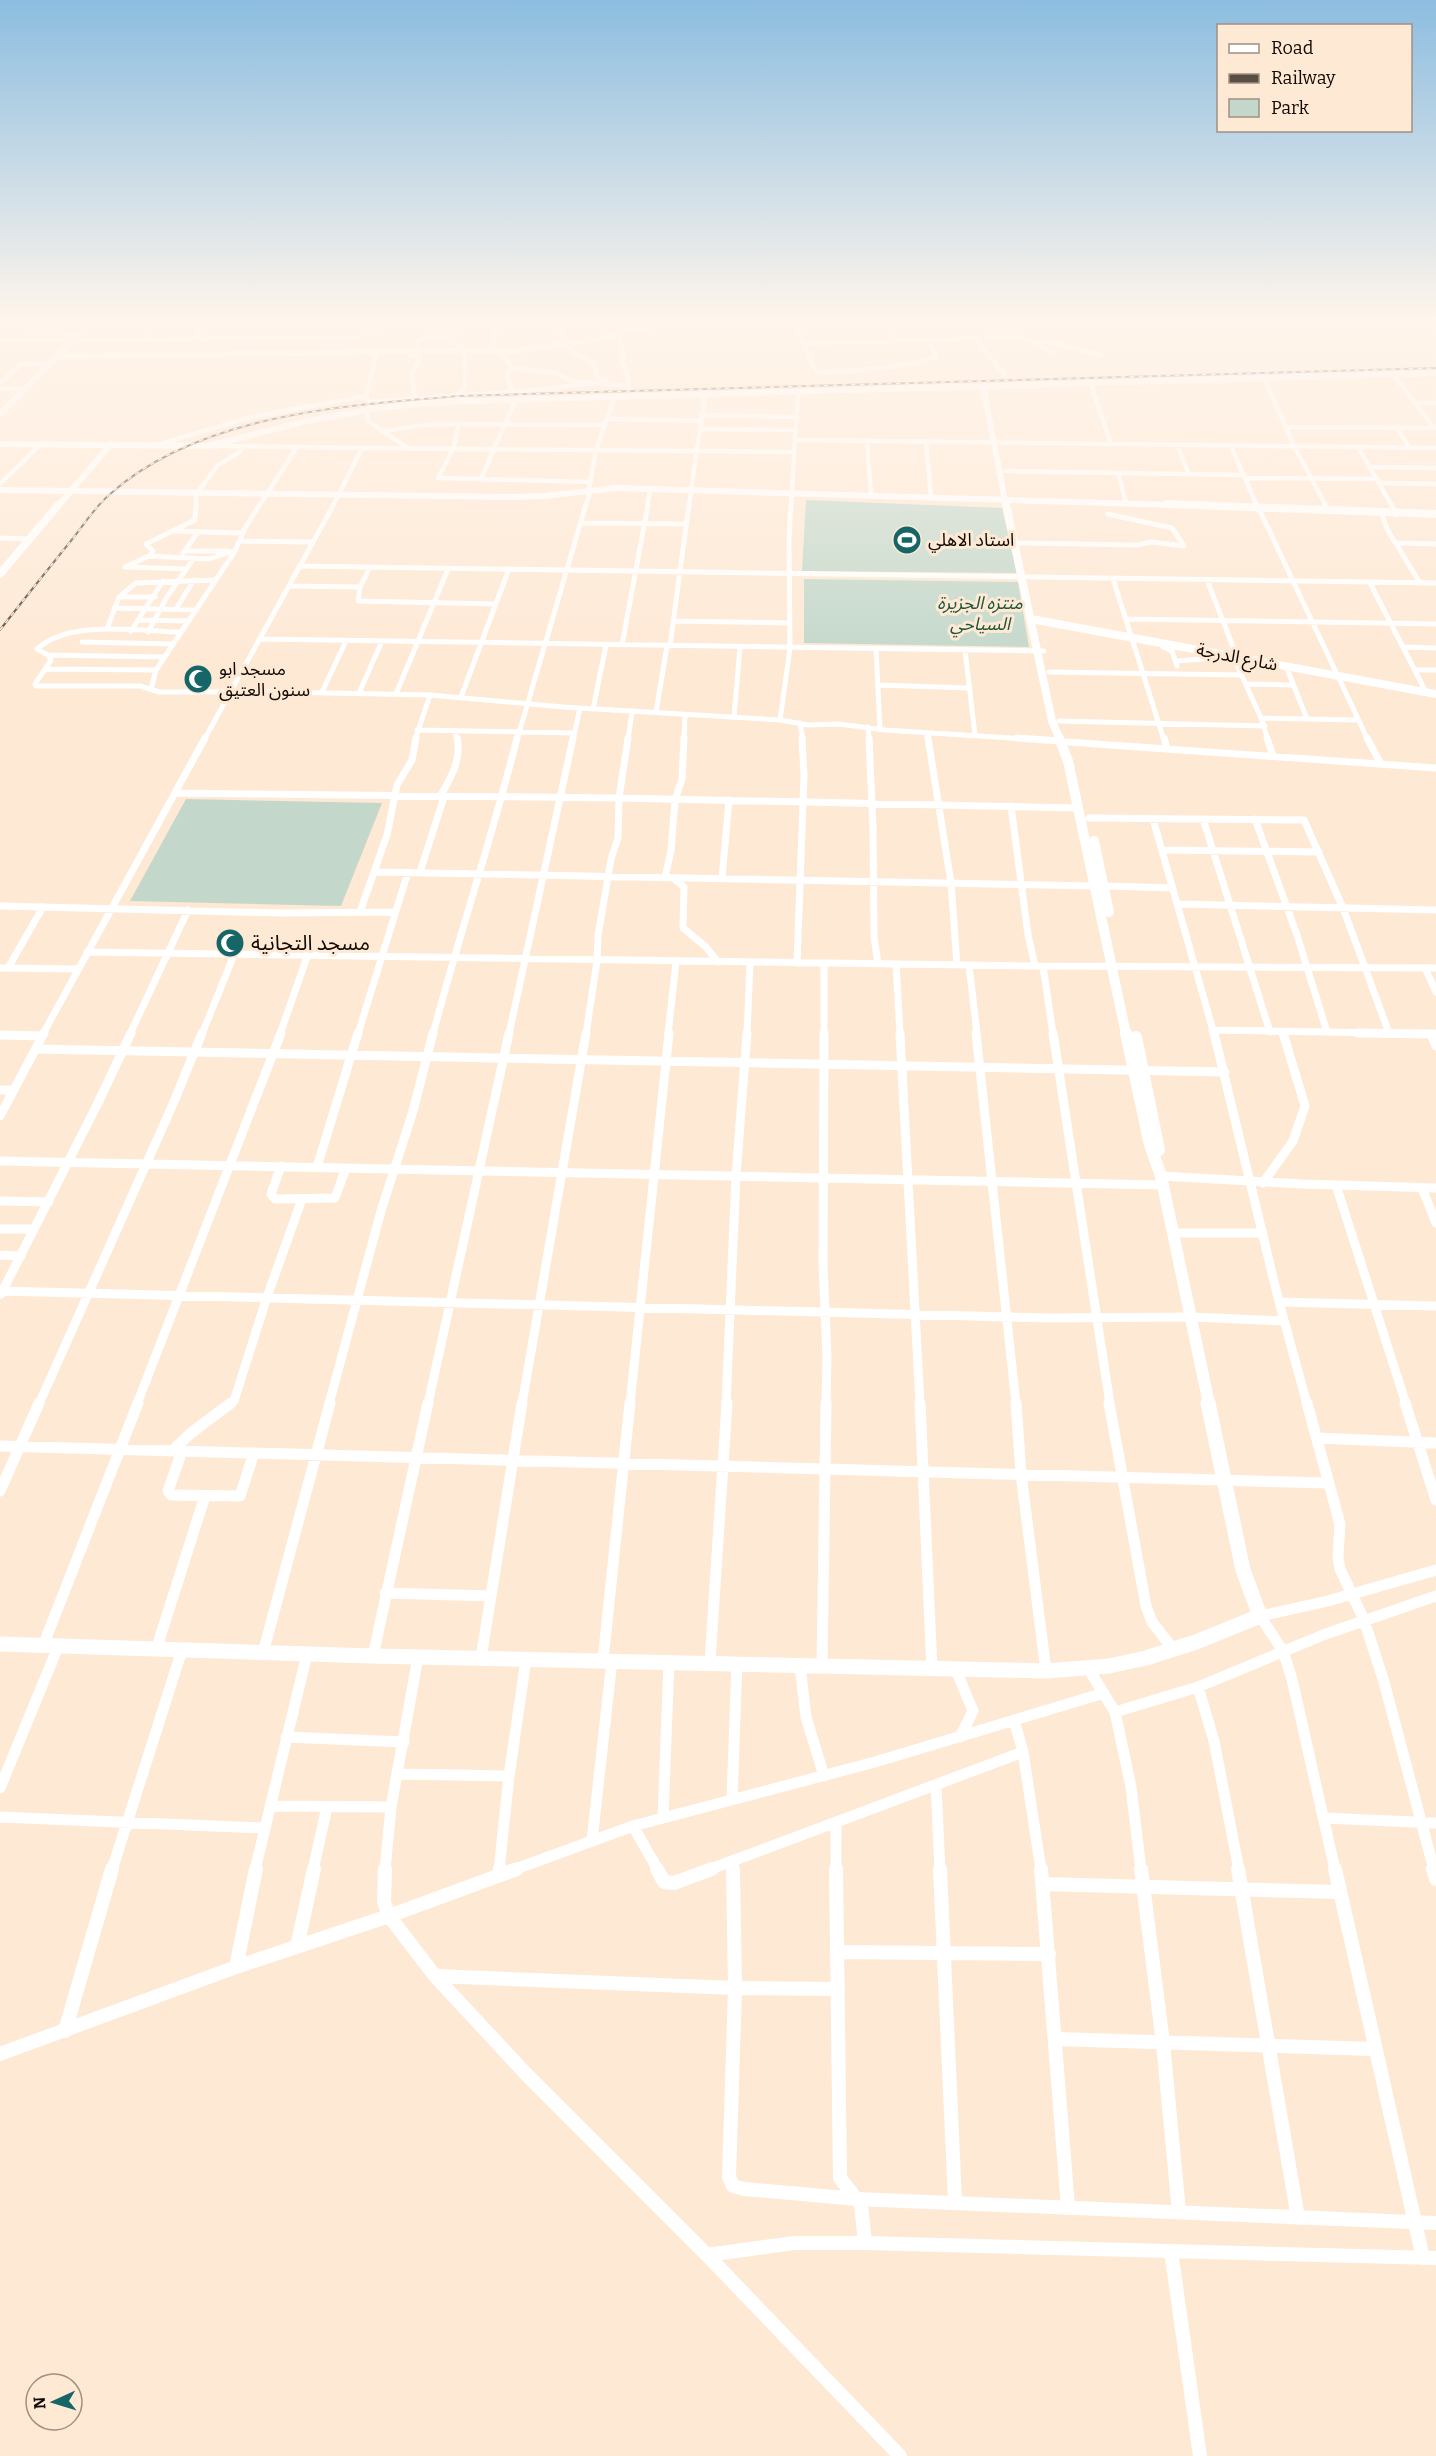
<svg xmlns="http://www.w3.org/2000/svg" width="1436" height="2456" viewBox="0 0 1436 2456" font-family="Bitter,'Noto Sans Arabic',serif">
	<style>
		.green { fill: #c3d8cb }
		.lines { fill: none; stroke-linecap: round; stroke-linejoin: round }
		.street-far5 { stroke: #fff; stroke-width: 4.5 }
		.street-far4 { stroke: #fff; stroke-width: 5 }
		.street-far3 { stroke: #fff; stroke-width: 7 }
		.street-far2 { stroke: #fff; stroke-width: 9 }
		.street-far1 { stroke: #fff; stroke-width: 11 }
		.street { stroke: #fff; stroke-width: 14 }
		.secondary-far4 { stroke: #fff; stroke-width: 6 }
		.secondary-far3 { stroke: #fff; stroke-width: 8 }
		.secondary-far2 { stroke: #fff; stroke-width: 10 }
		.secondary-far1 { stroke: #fff; stroke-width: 12 }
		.secondary { stroke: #fff; stroke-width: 15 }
		.rail-casing { stroke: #594e44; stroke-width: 2 }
		.rail { stroke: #fee9d5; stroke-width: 1.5; stroke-dasharray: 4.5; stroke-linecap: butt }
		.labels { text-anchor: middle; stroke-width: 6; stroke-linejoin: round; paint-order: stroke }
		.far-poi-label { font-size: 18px; fill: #120b05; stroke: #fee9d5; text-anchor: start }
		.far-park-label { font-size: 18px; font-style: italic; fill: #20573b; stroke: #fee9d5 }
		.far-street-label { font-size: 18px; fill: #120b05; stroke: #fee9d5 }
		.poi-label { font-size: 21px; fill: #120b05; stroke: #fee9d5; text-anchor: start }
	</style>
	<rect width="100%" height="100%" fill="#fee9d5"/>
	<path class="green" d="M 806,500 L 1002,508 L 1017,573 L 802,571 Z
		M 804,579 L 1018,582 L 1029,647 L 804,643 Z
		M 186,799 L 382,803 L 341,906 L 130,901 Z"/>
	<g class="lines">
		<path class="street-far5" d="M 6,319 L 43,321
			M 44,319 L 32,333 L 81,334
			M 558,319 L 564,342 L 569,345
			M 792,319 L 816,372 C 836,372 926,367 936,355 L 926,340
			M 883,319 L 890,329 L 893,341
			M 425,322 L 427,332 C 469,348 465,342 465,387 L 458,394
			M 361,327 L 559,322
			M 631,330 L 670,325 L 837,319
			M 617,334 L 624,352 L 621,361 L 628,376 L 629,390
			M 440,338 L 462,334 L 462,319
			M 974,338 L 1005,375
			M 0,340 L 360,338
			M 142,340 L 159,319
			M 194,340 L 208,319
			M 1035,342 L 1052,352
			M 802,344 L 1014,337 L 1058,344 L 1100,355
			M 564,345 L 594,364 L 597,378 L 607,381
			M 491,351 L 499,319
			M 499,351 L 513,368
			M 408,352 L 409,355 L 417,356 L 419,361 L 412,374 L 415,397
			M 421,352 L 416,341 L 433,336
			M 377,353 L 366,396 L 370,404 L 367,410 L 368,421 L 408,448
			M 513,368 L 556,373 L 571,381 L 628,386
			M 1395,377 L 1434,428
			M 1265,380 L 1294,446 L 1326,506
			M 0,383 L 21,364 L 52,364
			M 1091,385 L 1111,444
			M 0,389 L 24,389
			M 512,391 L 507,375 L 513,368
			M 369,402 L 538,390 L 594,383
			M 1416,403 L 1436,403
			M 701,415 L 795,417
			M 607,419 L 701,421
			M 459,424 L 453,449 L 438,478 L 591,482
			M 1286,427 L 1436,428
			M 1397,428 L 1410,448
			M 700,429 L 795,430
			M 382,431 L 434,424 L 605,425
			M 796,440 L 1436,448
			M 867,441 L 871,494
			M 926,442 L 931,496
			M 1177,445 L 1189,474
			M 153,446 L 251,417 L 366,396
			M 210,446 L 362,448 L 333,506
			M 1231,446 L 1257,506
			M 1358,447 L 1392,506
			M 362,448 L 795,452
			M 1371,467 L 1436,468
			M 1005,471 L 1244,475
			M 1118,473 L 1126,503
			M 1245,478 L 1378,479
			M 481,479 L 515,401
			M 1381,483 L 1436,484
			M 0,484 L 40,445
			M 589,488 L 596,450 L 614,398
			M 691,490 L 705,396
			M 197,493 L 218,465 L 237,454 L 244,446
			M 267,494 L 297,447
			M 196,506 L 196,495
			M 259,506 L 266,495
			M 586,506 L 590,492
			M 647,506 L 650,491
			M 689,506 L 691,492
			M 791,506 L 798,393"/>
		<path class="street-far4" d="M 1256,504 L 1258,508
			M 1325,504 L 1328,510
			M 1391,504 L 1396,515
			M 1260,511 L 1368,740
			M 1382,515 L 1387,529 L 1420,583
			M 581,523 L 687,524
			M 173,531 L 243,533
			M 0,538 L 30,539
			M 241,541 L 312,542
			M 1020,543 L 1137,545 L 1151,542 L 1184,546 L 1172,528 L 1108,514
			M 1397,543 L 1436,544
			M 185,551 L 228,551
			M 183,553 L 198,532
			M 149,556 L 153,551 L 146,544 L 195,520 L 196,504
			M 299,566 L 1436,583
			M 125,567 L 149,556 L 209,559 L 233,551
			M 127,567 L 187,569
			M 370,567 L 360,587 L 358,601 L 496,604
			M 1113,579 L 1164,740
			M 1207,580 L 1237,657 L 1237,665 L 1261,718 L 1268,740
			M 1370,583 L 1426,692
			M 289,586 L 360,587
			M 119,597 L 155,597
			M 114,608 L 197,610
			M 176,609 L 194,580
			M 1127,619 L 1436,624
			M 138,620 L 188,621
			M 674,621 L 790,623
			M 107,629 L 119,597 L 136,583 L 216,580
			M 131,631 L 163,581
			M 148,632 L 167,597 L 194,558
			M 260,639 L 1044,651
			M 82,642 L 173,644
			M 1163,643 L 1163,647 L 1172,651 L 1177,666
			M 622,645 L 648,504
			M 670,646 L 689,504
			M 1404,647 L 1436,648
			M 876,649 L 880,729
			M 965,650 L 975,735
			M 48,655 L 51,660 L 35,684 L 36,686 L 140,686 L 159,692 L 231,692
			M 164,657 L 48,655 L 37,649 C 69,619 140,631 181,632
			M 1176,661 L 1215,658 L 1236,661
			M 1286,666 L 1307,719
			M 45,669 L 156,670
			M 1416,670 L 1436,670
			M 1049,672 L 1242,675
			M 1247,684 L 1292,685
			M 878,685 L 970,688
			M 151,689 L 156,670 L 235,551 L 245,528 L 260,504
			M 231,691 L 430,695 L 563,707 L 780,720 L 808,725 L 838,724 L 885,730 L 1041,740
			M 322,692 L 346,641
			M 359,693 L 382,641
			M 396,694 L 448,569
			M 461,697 L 509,569
			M 593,709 L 606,645
			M 656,712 L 667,646
			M 734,717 L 740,647
			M 1261,718 L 1358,720
			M 780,720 L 790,648 L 789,539 L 791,504
			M 1059,721 L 1265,726
			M 800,723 L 803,740
			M 868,727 L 869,740
			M 417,730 L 574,733
			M 454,730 L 458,740
			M 927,733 L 928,740
			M 204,740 L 334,504
			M 415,740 L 430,695
			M 517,740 L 586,504
			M 573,740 L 580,708
			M 628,740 L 632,711
			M 684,740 L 685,714"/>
		<path class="street-far3" d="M 869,738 L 873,828 L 874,937 L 878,964
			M 928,738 L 951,883 L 957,965
			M 1017,738 L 1060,741
			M 1164,738 L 1167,748
			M 1267,738 L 1273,756
			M 1367,738 L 1381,764
			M 1068,742 L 1436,768
			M 176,793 L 619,798 L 1079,808
			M 440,797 C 450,778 462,761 457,738
			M 1011,806 L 1028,935 L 1035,966
			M 1089,818 L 1304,820 L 1343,908 L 1389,1033
			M 1153,819 L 1214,1034
			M 1203,819 L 1270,1032
			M 1255,819 L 1297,935 L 1327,1032
			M 1163,850 L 1319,852
			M 375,872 L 1096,886
			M 420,872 L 444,797
			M 665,877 L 671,851 L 675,800 L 682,779 L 684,738
			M 673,878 L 684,887 L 683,928 L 705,946 L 718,962
			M 722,878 L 729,800
			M 1105,886 L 1173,888
			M 1178,904 L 1436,910
			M 0,906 L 281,913 L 395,912
			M 360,912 L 387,835 L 397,785 L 412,760 L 416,738
			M 87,952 L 1035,966 L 1436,968
			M 797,963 L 804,776 L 802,738
			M 896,964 L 900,1034
			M 969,965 L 977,1034
			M 1043,966 L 1053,1034
			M 0,968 L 77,969
			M 8,968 L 43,907
			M 1425,968 L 1436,992
			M 1212,1030 L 1436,1034
			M 43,1034 L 205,738
			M 130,1034 L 188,910
			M 202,1034 L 234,955
			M 280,1034 L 307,957
			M 358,1034 L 408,872
			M 433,1034 C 459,935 492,838 517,738
			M 509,1034 L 573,738
			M 586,1034 L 597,961 L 598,936 L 611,859 L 618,838 L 619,798 L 628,738
			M 668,1034 L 676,962
			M 747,1034 L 750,963
			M 824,1034 L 824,963"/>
		<path class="street-far2" d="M 824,1033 L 823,1264 L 827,1357 L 826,1404
			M 900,1033 L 920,1404
			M 976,1033 L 1016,1404
			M 1053,1033 L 1110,1404
			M 1214,1033 L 1279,1302 L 1307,1404
			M 1358,1033 L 1436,1034
			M 1431,1034 L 1436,1046
			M 0,1035 L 42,1036
			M 36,1049 L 1225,1072
			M 0,1090 L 14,1090
			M 0,1116 L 44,1033
			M 0,1161 L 1163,1185
			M 281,1166 L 271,1194 L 275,1199 L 335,1198 L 346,1168
			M 317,1167 L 358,1033
			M 1161,1176 L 1302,1184 L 1436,1188
			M 1263,1183 L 1293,1141 L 1305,1106 L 1283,1033
			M 1336,1185 L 1406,1404
			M 1422,1188 L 1436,1223
			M 0,1201 L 49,1202
			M 0,1229 L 34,1229
			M 1173,1233 L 1263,1233
			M 0,1255 L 21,1256
			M 0,1291 L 1049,1318 L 1191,1317 L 1284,1321
			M 1,1294 L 98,1103 L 131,1033
			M 1279,1302 L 1436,1306
			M 39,1404 L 173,1104 L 202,1033
			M 137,1404 L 281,1033
			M 229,1404 L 234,1401 L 267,1297 L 302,1199
			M 329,1404 L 381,1211 L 413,1111 L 433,1033
			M 428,1404 L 509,1033
			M 522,1404 L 586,1033
			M 630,1404 L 669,1033
			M 726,1404 L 736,1176 L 747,1033"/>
		<path class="street-far1" d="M 920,1403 L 932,1670
			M 1016,1403 L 1021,1474 L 1046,1671
			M 1109,1403 L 1146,1606 L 1152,1622 L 1174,1650
			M 1307,1403 L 1340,1524 L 1338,1557 L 1340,1569 L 1364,1620 L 1384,1682 L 1434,1870
			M 1405,1403 L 1436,1500
			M 1317,1438 L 1436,1443
			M 0,1446 L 1327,1483
			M 172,1451 L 191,1433 L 231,1403
			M 182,1451 L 168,1491 L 171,1495 L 240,1496 L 254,1453
			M 0,1491 L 39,1403
			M 385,1593 L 491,1596
			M 43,1646 L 138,1403
			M 156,1650 L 205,1496
			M 263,1653 L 330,1403
			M 373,1656 L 428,1403
			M 481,1658 L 522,1403
			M 603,1660 L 630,1403
			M 710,1662 L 727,1403
			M 800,1666 L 806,1717 L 824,1776
			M 822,1666 L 826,1403
			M 1088,1668 L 1115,1712 L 1131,1787 L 1141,1870
			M 956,1670 L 973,1711 L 960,1737
			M 1198,1687 L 1214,1741 L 1239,1870
			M 1115,1712 L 1198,1687 L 1323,1635 L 1436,1596
			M 1014,1720 L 1023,1752 L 1041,1870
			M 286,1737 L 404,1742
			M 398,1774 L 509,1776
			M 936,1786 L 940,1870
			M 0,1788 L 58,1647
			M 732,1798 L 737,1663
			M 270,1806 L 391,1807
			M 0,1817 L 264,1828
			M 663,1817 L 669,1661
			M 1324,1818 L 1436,1823
			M 836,1823 L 836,1870
			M 633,1826 L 658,1870
			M 592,1841 L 612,1660
			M 733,1860 L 733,1870
			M 112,1870 L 182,1650
			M 255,1870 L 307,1654
			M 313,1870 L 327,1807
			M 385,1870 L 391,1807 L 418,1657
			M 499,1870 L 509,1776 L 526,1660
			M 513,1870 L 633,1826 L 875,1762 L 1104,1693
			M 708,1870 L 1023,1752
			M 1335,1870 L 1292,1679 L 1283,1651 L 1260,1616 L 1328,1601 L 1436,1570"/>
		<path class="street" d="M 385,1869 L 384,1902 L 389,1916 L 435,1976 L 526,2074 L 707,2255 L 900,2456
			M 657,1869 L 664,1882 L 674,1883 L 712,1869
			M 733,1869 L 735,1988 L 729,2177 L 733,2186 L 744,2189 L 857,2199 L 1436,2223
			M 836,1869 L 840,2178 L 861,2205 L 865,2243
			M 940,1869 L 955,2201
			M 1041,1869 L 1068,2207
			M 1141,1869 L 1163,2043 L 1179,2212
			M 1238,1869 L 1298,2218
			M 1335,1869 L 1423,2258
			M 1433,1869 L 1436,1879
			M 499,1875 L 500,1869
			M 1043,1884 L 1339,1892
			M 297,1947 L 314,1869
			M 838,1952 L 1049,1954
			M 236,1967 L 256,1869
			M 435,1976 L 735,1988 L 838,1989
			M 65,2031 L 112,1869
			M 1056,2039 L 1375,2049
			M 0,2054 L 236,1967 L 389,1916 L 517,1869
			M 1171,2251 L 1200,2456
			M 707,2255 L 794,2243 L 865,2243 L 1436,2258"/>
		<path class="secondary-far4" d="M 59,356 L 519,350 L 603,339 L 634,327 L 646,319
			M 983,386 L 1006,506
			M 0,414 L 95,319
			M 0,444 L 208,446 L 303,422 L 379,408 L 438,402 L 1436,373
			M 0,490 L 512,497 L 545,496 L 616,488 L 1209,506
			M 58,506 L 111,444"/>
		<path class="secondary-far3" d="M 1006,504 L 1052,721 L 1060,740
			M 1167,504 L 1436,514
			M 0,574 L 59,504
			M 1031,619 L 1436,694"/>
		<path class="secondary-far2" d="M 1059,738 L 1068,761 L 1126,1034
			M 1094,841 L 1109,912"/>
		<path class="secondary-far1" d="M 1126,1033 L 1150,1145 L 1161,1176 L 1209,1404
			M 1136,1037 L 1159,1150"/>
		<path class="secondary" d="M 0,1644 L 373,1656 L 1046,1671 L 1109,1666 L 1146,1658 L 1196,1642 L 1260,1616 L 1243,1570 L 1208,1403"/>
		<g class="rail-casing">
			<path id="rail" d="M 0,630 C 24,599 49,568 74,537 C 85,523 95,507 109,495 C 197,415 345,405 458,396 L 1436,368"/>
		</g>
		<use href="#rail" class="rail"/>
	</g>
	<linearGradient id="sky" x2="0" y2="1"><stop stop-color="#8cbde0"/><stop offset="0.48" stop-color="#fff5ec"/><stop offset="1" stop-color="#fff5ec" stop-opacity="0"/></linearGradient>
	<rect width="1436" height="663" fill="url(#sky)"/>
	<defs>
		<g id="stadium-disc" transform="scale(1.5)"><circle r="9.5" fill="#166567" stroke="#fee9d5"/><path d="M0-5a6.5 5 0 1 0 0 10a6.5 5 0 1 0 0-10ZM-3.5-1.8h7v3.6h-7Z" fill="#fff"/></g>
		<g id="mosque-disc" transform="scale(1.5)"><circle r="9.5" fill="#166567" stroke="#fee9d5"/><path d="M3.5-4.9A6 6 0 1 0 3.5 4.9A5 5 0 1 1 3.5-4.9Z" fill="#fff"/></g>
	</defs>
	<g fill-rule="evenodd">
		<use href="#stadium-disc" x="907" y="540"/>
		<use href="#mosque-disc" x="198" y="679"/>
		<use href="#mosque-disc" x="230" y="943"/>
	</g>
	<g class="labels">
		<g class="far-poi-label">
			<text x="928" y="546">استاد الاهلي</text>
			<text x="219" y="675">مسجد ابو<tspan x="219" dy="21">سنون العتيق</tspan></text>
		</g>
		<g class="far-park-label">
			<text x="980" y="609">منتزه الجزيرة<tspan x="980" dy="21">السياحي</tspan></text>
		</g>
		<g class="far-street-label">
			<text transform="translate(1237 657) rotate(11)" y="6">شارع الدرجة</text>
		</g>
		<g class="poi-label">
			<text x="251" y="950">مسجد التجانية</text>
		</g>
	</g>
	<rect x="1217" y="24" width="195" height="108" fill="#fee9d5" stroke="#a09082" stroke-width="1.5"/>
	<rect x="1229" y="44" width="30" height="9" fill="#ffffff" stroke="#a09082" stroke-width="1.5"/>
	<text x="1271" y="54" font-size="18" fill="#120b05">Road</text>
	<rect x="1229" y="74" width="30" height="9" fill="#594e44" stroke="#a09082" stroke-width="1.5"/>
	<text x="1271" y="84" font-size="18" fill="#120b05">Railway</text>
	<rect x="1229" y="99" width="30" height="18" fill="#c3d8cb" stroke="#a09082" stroke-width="1.5"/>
	<text x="1271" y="114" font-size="18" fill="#120b05">Park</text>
	<g transform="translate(54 2402) rotate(266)"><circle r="28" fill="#fee9d5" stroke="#a09082" stroke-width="1.5"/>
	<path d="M0-4.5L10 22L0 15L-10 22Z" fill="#166567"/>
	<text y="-9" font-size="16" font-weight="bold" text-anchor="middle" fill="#120b05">N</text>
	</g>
</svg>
